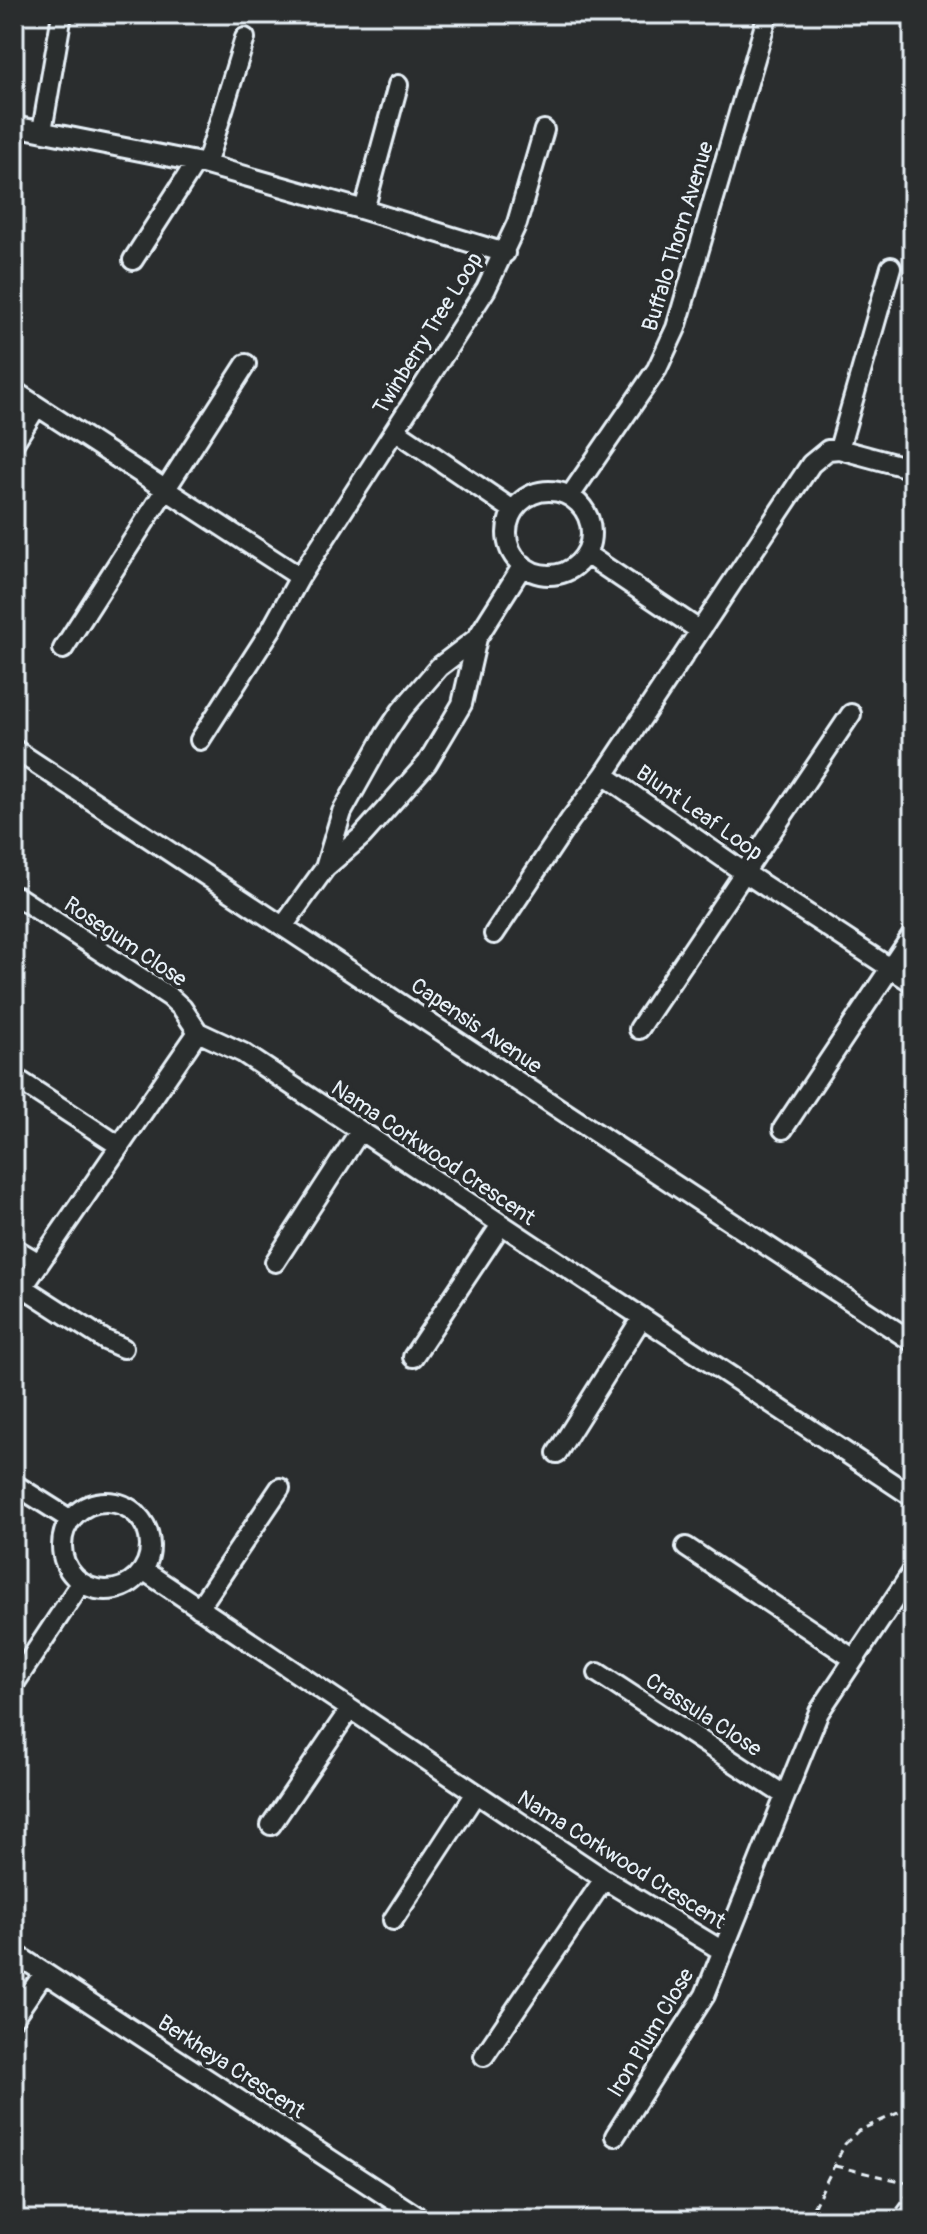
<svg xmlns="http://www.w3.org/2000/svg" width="927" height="2234" viewBox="0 0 927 2234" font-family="Pangolin,sans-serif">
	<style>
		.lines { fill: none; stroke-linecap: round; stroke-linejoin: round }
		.minor-casing { stroke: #e8f1f8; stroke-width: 24 }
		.path { stroke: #e8f1f8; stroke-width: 3; stroke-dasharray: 8 6; stroke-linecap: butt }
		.minor { stroke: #2a2d2e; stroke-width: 18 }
		.labels { text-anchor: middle; stroke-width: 8; stroke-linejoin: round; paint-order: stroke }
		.street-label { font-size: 22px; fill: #e8f1f8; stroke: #2a2d2e }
	</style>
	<rect width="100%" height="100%" fill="#2a2d2e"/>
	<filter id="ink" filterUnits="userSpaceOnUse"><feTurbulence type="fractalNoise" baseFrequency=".0125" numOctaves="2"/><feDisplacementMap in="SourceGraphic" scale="16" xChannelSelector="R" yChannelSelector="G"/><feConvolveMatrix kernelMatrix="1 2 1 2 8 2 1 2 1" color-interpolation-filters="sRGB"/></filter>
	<g filter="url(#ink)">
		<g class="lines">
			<g class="minor-casing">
				<path id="minor" d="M 14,126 L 196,162 L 364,210 L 505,253
					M 42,131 L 62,14
					M 206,165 L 245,38
					M 364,210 L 398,85
					M 133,260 L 196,162
					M 14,391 L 300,577
					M 395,430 L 513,510
					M 14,443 L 37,406
					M 839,449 L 891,267
					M507 533a42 42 0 1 1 84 0a42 42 0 1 1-84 0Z
					M 570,496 L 657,369 L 676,328 L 768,14
					M 586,554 L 699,630
					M 63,649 L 246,364
					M 200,740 L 272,628 L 300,577 L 486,289 L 517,223 L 544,130
					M 14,749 L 913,1342
					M 604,775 L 745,873 L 913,983
					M 325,868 L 342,812 L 385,735 L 401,711 L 439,667 L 477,638 L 523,565
					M 18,897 L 170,997 L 182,1008 L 198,1032
					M 284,925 L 325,868 L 362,836 L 427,763 L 462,704 L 477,638
					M 494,934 L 570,820 L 604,775 L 811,464 L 828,450 L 839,449 L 913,469
					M 639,1029 L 851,714
					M 198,1032 L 243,1053 L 913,1497
					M 14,1077 L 118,1145
					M 783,1129 L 913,934
					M 14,1248 L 39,1263
					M 275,1262 L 360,1131
					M 23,1287 L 105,1340 L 123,1348
					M 14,1300 L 198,1032
					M 413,1357 L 501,1225
					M 557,1453 L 641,1319
					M 14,1484 L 71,1520
					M62 1546a44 44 0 1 1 88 0a44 44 0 1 1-88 0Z
					M 686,1547 L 854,1659
					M 143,1570 L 604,1879 L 721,1950
					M 199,1608 L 280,1488
					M 598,1673 L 784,1795
					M 14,1684 L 81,1583
					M 271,1825 L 350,1709
					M 393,1920 L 476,1793
					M 14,1953 L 423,2220
					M 14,2017 L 44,1973
					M 484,2056 L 604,1879
					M 615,2136 L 705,1995 L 819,1712 L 913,1571"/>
			</g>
			<path class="path" d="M 835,2166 L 913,2184
				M 807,2220 L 845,2144 L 858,2131 L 913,2106
				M 889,2220 L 913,2188"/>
			<use href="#minor" class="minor"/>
		</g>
	</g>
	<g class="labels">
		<g class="street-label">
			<text transform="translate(677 236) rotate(-73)" y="8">Buffalo Thorn Avenue</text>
			<text transform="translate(427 333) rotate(-58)" y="8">Twinberry Tree Loop</text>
			<text transform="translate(700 812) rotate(35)" y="8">Blunt Leaf Loop</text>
			<text transform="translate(126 941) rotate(34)" y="8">Rosegum Close</text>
			<text transform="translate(477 1025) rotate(34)" y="8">Capensis Avenue</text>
			<text transform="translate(434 1152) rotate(34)" y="8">Nama Corkwood Crescent</text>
			<text transform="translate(704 1714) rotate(33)" y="8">Crassula Close</text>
			<text transform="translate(622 1859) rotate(32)" y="8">Nama Corkwood Crescent</text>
			<text transform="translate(650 2032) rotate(-59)" y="8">Iron Plum Close</text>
			<text transform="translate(232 2066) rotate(33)" y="8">Berkheya Crescent</text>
		</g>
	</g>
	<rect width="927" height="2234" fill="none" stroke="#2a2d2e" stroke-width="48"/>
	<rect x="24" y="24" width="879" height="2186" fill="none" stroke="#e8f1f8" stroke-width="3" filter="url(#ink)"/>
</svg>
